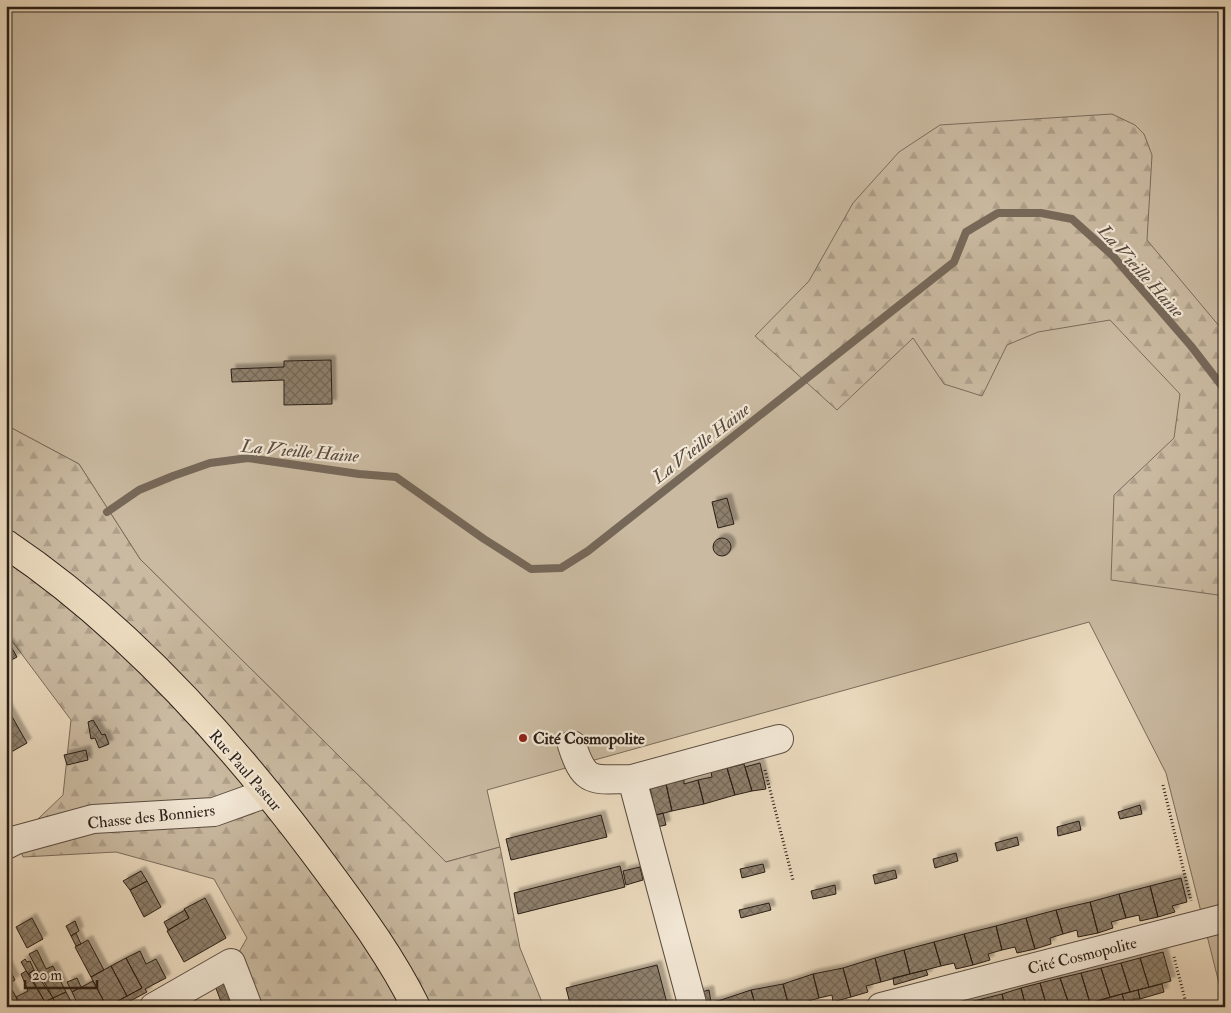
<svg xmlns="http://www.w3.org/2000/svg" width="1231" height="1013" viewBox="0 0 1231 1013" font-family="'IM FELL Double Pica',serif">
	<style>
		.green { fill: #cabaa1; stroke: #7a6c5c }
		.forest { fill: url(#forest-firs); stroke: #7a6c5c }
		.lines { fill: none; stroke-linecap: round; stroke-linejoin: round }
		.stream { stroke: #766859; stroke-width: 8 }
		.building { fill: url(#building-cross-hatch); stroke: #291e16; filter: url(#shadow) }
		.minor-casing { stroke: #5a4d40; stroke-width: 30 }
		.major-casing { stroke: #291e16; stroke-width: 30 }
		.path { stroke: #291e16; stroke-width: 3; stroke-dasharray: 1 2.5; stroke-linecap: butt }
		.minor { stroke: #f2e7d5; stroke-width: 28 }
		.major { stroke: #ebdabe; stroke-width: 28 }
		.poi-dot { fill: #8f2418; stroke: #f2e7d5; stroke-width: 2 }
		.labels { text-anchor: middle; stroke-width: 4.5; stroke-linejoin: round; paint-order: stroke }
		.poi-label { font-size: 16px; font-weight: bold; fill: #291e16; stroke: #f2e7d5; text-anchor: start }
		.street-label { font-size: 16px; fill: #291e16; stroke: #f2e7d5 }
		.water-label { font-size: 18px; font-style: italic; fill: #56493d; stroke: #f2e7d5 }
	</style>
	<defs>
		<pattern id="forest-firs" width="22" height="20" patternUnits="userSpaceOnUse" patternTransform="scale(1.25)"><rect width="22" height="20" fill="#cabaa1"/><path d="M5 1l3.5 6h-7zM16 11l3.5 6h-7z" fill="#ae9f8a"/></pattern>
		<pattern id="building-cross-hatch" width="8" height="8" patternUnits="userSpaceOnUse" patternTransform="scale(1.25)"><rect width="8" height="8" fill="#8e806d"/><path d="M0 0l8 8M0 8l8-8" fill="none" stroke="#746859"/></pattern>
		<filter id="shadow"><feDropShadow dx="4.5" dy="-4.5" stdDeviation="1" flood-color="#0004"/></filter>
	</defs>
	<rect width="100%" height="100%" fill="#ebdabe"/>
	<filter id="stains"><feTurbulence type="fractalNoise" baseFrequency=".004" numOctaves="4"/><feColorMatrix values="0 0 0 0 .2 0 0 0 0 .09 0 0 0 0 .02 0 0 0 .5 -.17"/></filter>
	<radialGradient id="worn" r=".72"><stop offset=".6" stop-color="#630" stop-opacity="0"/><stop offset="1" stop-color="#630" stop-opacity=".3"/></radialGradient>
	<path class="green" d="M 270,6 L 1225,6 L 1225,1007 L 1166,773 L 1089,622 L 487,790 L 500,847 L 446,862 L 140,559 L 79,464 L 6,425 L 6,9 Z"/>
	<path class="forest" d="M 1112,114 L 1135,125 L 1144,134 L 1152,155 L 1147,240 L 1225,333 L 1225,596 L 1111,580 L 1114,495 L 1174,438 L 1180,394 L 1110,320 L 1038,332 L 1007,345 L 982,396 L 944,384 L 913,338 L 837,410 L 755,336 L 809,281 L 853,203 L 899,152 L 940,125 Z
		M 6,425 L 79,464 L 140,559 L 446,862 L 500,847 L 520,948 L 544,1007 L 257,1007 L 235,959 L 247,938 L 214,879 L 116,852 L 23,857 L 16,840 L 63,795 L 71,720 L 6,633 Z"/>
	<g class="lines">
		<path class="stream" d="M 107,512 L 139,490 L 173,476 L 210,463 L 248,458 L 359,474 L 396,477 L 484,539 L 531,569 L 561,568 L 588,551 L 954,262 L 966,232 L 998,213 L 1041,213 L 1072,219 L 1112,255 L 1191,346 L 1225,390"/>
	</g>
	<path class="building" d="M 331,360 L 332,404 L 284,405 L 284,380 L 232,382 L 231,369 L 284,367 L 284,361 Z
		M 727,498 L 734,524 L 718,528 L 712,502 Z
		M713 547a9 9 0 1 1 18 0a9 9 0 1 1-18 0Z
		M 9,643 L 17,657 L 6,663 L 6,645 Z
		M 6,706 L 27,743 L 6,755 Z
		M 93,720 L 102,735 L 105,734 L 109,744 L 99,748 L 95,738 L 91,739 L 88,722 Z
		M 86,750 L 88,760 L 67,765 L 64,755 Z
		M 760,763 L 766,789 L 752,791 L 745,767 Z
		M 744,764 L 752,791 L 735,795 L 727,768 Z
		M 727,768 L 735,795 L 704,804 L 698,780 L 712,777 L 711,772 Z
		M 684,780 L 684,784 L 698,780 L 704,804 L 672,811 L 666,784 Z
		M 666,784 L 672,811 L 656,815 L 650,788 Z
		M 652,798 L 656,815 L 663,813 L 666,825 L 652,828 L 645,799 Z
		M 1140,805 L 1142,814 L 1120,819 L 1118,812 Z
		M 601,815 L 607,837 L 511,860 L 506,839 Z
		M 1079,821 L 1081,830 L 1058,836 L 1057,827 Z
		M 1017,837 L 1019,845 L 997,851 L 995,843 Z
		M 956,853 L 958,861 L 935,868 L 933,859 Z
		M 763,864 L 765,872 L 742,878 L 740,869 Z
		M 620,866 L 625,887 L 518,914 L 514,893 Z
		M 640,867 L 643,880 L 626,885 L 623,871 Z
		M 895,870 L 897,878 L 875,884 L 873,875 Z
		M 141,871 L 147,881 L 130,890 L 123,881 Z
		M 1181,878 L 1187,902 L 1172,906 L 1175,912 L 1158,917 L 1150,886 Z
		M 147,881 L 161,907 L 144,917 L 130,890 Z
		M 835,885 L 836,894 L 813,899 L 811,891 Z
		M 1150,886 L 1158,917 L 1140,921 L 1139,915 L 1126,918 L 1119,894 Z
		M 1119,894 L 1126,918 L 1111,922 L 1113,928 L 1098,933 L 1090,902 Z
		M 205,898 L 226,938 L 184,962 L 167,931 L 189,918 L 184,909 Z
		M 1090,902 L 1098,933 L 1078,937 L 1077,930 L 1063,934 L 1056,910 Z
		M 769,903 L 771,910 L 741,918 L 739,910 Z
		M 185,910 L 189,918 L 168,930 L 164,922 Z
		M 1056,910 L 1063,934 L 1050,938 L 1051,944 L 1035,949 L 1026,918 Z
		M 32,918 L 43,939 L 27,948 L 16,927 Z
		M 1026,918 L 1035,949 L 1017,953 L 1015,947 L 1002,950 L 996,926 Z
		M 75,921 L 79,931 L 71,936 L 66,926 Z
		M 996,926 L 1002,950 L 988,954 L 990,960 L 973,965 L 964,934 Z
		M 76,933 L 81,944 L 76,946 L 71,936 Z
		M 964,934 L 973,965 L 956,969 L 954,963 L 941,966 L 934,942 Z
		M 88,940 L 104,970 L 91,977 L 75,947 Z
		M 934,942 L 941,966 L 910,974 L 904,950 Z
		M 37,950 L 46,969 L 53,966 L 66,992 L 53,998 L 29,954 Z
		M 904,950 L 910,974 L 881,982 L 875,958 Z
		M 140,951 L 146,964 L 156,959 L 166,978 L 145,989 L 147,992 L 119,1007 L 107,1007 L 142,988 L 126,958 Z
		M 1163,952 L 1171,981 L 1149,987 L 1140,958 Z
		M 126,958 L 142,988 L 127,996 L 111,966 Z
		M 875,958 L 881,982 L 866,986 L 868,992 L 851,997 L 843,968 Z
		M 1140,958 L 1149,987 L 1130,992 L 1121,963 Z
		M 25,959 L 27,962 L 30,961 L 34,970 L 28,974 L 21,962 Z
		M 6,963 L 15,980 L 6,985 Z
		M 1121,963 L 1130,992 L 1110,997 L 1101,968 Z
		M 657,965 L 668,1007 L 571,1007 L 566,988 Z
		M 111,966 L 127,996 L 107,1007 L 91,977 Z
		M 843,968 L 851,997 L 833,1002 L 832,995 L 819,998 L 813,974 Z
		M 1101,968 L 1110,997 L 1090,1003 L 1081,973 Z
		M 34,970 L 53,998 L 45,1002 L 28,974 Z
		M 926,970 L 928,975 L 894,985 L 893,978 Z
		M 26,971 L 30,975 L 45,1002 L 33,1007 L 21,1007 L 16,997 L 28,991 L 21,974 Z
		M 1081,973 L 1090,1003 L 1070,1007 L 1060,978 Z
		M 813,974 L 819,998 L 805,1002 L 806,1007 L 789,1007 L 783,984 Z
		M 77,978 L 81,987 L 72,992 L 67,982 Z
		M 1060,978 L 1070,1007 L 1047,1007 L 1040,983 Z
		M 225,980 L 234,1003 L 223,1007 L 214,983 Z
		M 93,981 L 107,1007 L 79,1007 L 72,992 Z
		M 1040,983 L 1047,1007 L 1026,1007 L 1021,988 Z
		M 9,984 L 16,997 L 21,1007 L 6,1007 L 6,985 Z
		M 783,984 L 789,1007 L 756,1007 L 751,990 Z
		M 1162,984 L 1164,992 L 1140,999 L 1138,990 Z
		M 1021,988 L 1026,1007 L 1005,1007 L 1002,994 Z
		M 709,990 L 711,1002 L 704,1004 L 694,994 Z
		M 751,990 L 756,1007 L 723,1007 L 721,1000 Z
		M 1138,990 L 1140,999 L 1133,999 L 1135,1007 L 1113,1007 L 1125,1003 L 1122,994 Z
		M 66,992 L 74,1007 L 57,1007 L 53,998 Z
		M 1002,994 L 1005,1007 L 984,1007 L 982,999 Z
		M 1122,994 L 1125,1003 L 1099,1007 L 1098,1001 Z
		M 53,998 L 57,1007 L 44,1007 L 42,1003 Z
		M 982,999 L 984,1007 L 962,1007 L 961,1004 Z
		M 721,1000 L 723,1007 L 704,1007 L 704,1004 Z"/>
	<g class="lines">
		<g class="minor-casing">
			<path id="minor" d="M 572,745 C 585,786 594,779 632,779 L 693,1007
				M 632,779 L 779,739
				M 6,845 L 16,840 L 93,819 L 214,812 L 267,793
				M 154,1007 L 231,963 L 248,1007
				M 881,1007 L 1225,918"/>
		</g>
		<g class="major-casing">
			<path id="major" d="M 6,544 C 130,627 242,754 330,874 C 361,916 393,960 416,1007"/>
		</g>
		<path class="path" d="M 765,770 L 793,880
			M 1163,785 L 1191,901
			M 1174,957 L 1187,1007"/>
		<use href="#minor" class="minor"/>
		<use href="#major" class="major"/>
	</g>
	<circle class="poi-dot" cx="523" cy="738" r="5"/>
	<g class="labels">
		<g class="poi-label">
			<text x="533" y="744">Cité Cosmopolite</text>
		</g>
		<g class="street-label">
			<text transform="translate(246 770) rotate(49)" y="6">Rue Paul Pastur</text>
			<text transform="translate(151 816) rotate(-6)" y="6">Chasse des Bonniers</text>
			<text transform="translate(1082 955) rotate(-14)" y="6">Cité Cosmopolite</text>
		</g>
		<g class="water-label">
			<text transform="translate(1141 271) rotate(48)" y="6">La Vieille Haine</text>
			<text transform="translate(701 443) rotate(-38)" y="6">La Vieille Haine</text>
			<text transform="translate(300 451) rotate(5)" y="6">La Vieille Haine</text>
		</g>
	</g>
	<rect width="1231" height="1013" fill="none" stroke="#ebdabe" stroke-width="25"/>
	<rect x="8" y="8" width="1216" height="998" fill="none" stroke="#291e16" stroke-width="2.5"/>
	<rect x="12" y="12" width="1206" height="988" fill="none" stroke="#291e16"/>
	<path d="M25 980v8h72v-8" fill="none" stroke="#291e16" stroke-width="2.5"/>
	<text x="32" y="980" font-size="15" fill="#291e16" stroke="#f2e7d5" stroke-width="4" paint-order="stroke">20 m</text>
	<rect width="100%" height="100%" filter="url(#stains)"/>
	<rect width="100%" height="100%" fill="url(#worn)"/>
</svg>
